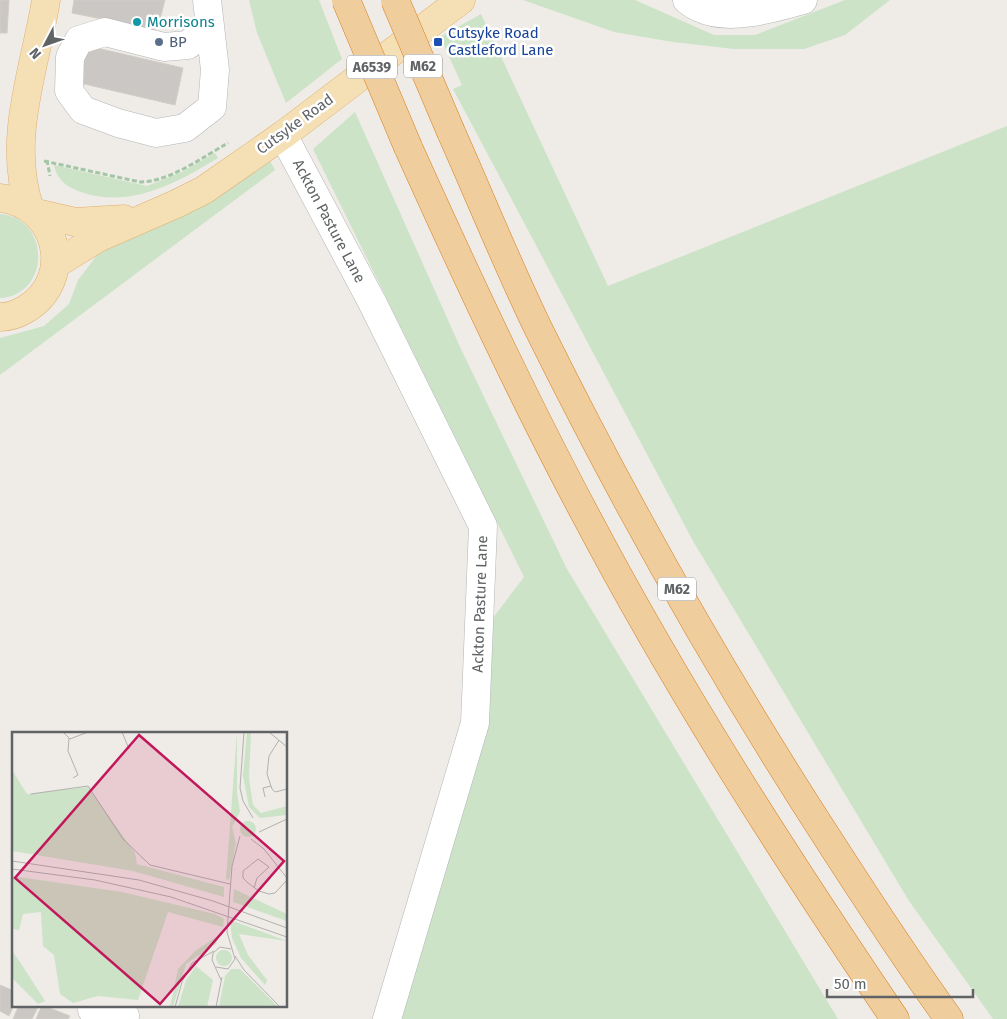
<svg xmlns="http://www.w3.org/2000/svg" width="1007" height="1019" viewBox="0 0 1007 1019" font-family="'Fira Sans',sans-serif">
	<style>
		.green { fill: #cce3c7 }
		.building { fill: #cac7c4; stroke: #d3cdc6 }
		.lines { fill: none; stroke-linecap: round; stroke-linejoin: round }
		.minor-casing { stroke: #b2b5b7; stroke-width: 29 }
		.major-casing { stroke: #e0ae6f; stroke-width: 29 }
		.highway-casing { stroke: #d87f1e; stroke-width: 29 }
		.path { stroke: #a3c6a7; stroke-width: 3; stroke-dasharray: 5 2.5; stroke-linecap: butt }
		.minor { stroke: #fff; stroke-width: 28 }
		.major { stroke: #f5e0b6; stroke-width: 28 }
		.highway { stroke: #f0cd9d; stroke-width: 28 }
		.highway-bridge-casing { stroke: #d87f1e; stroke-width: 29; stroke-linecap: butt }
		.highway-bridge { stroke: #f0cd9d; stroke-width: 28 }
		.culture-dot { fill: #0f9aa8; stroke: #fff; stroke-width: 2 }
		.service-dot { fill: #5c6f8a; stroke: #fff; stroke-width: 2 }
		.transit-dot { fill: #1a4fb4; stroke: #fff; stroke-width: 2 }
		.labels { text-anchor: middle; stroke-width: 5; stroke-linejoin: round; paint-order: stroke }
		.shield { fill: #fff; stroke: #8f9293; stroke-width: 1 }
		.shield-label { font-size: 14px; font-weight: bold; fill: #5f6365 }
		.culture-label { font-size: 15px; fill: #0d838f; stroke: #fff; text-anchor: start }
		.transit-label { font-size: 15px; fill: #164399; stroke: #fff; text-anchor: start }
		.service-label { font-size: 15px; fill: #4e5e75; stroke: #fff; text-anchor: start }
		.street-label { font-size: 15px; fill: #5f6365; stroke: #fff }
		.inset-road { fill: none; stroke: #b1b1af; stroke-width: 1 }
		.view { fill: #c2185b; fill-opacity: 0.15; stroke: #c2185b; stroke-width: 2.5 }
		.inset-edge { fill: none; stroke: #5f6365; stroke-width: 2.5 }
	</style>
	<rect width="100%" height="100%" fill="#efece7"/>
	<path class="green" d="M 249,0 L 319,0 L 342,59 L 286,103 L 257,33 Z
		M 523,0 L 635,0 L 714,35 L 755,35 L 845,0 L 890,0 L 845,35 L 804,49 L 734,49 L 673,42 L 614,32 Z
		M 481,14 L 608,286 L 1007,126 L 1007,1019 L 993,1019 L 909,901 L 693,541 L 453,89 L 462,85 L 440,37 Z
		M 355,112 L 461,349 L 567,569 L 838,1019 L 391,1019 L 486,627 L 524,577 L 313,149 Z
		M 215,153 L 218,158 C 175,184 128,210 78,191 C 65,186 57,179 54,165 L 147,186 L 182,172 Z
		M 268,157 L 275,170 L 0,375 L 0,338 L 44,326 L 69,304 L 78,280 L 98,254 L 126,237 L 177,219 Z
		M 0,214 C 51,218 51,295 0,298 Z"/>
	<path class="building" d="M 0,0 L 9,0 L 7,33 L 0,33 Z
		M 74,0 L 165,0 L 157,30 L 72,13 Z
		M 88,46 L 183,68 L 175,105 L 80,83 Z
		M 0,985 L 14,991 L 14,1005 L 9,1016 L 0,1011 Z
		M 19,1005 L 34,1005 L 38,1007 L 32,1019 L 13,1019 Z
		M 42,1005 L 70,1016 L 68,1019 L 36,1019 Z"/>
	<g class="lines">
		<g class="minor-casing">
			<path id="minor" d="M 207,0 L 215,70 L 212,107 L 185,128 L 156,133 L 118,123 L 83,110 L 69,91 L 70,57 L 79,40 L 105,32 L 164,47 L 188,45 L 210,25
				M 687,0 C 691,3 695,6 700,8 C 729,22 774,8 803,0
				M 283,135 L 372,302 L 483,526 L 475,723 L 387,1019
				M 92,1010 L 108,1008 L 125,1016"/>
		</g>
		<g class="major-casing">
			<path id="major" d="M 0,198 C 58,204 76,279 26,309 C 18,314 9,317 0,317
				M 30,209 C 6,140 35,69 46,0
				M 36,213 L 75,222 L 124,219
				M 56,264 L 98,238 L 176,204 L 204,190 L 283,135 L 461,0"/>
		</g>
		<g class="highway-casing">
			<path id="highway" d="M 451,132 C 480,197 507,264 538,328 C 626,506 724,679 832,845 C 870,904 908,962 949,1019
				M 408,147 C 464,271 521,394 585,514 C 677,689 784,855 895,1019"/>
		</g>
		<path class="path" d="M 47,160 L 50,176
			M 44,161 L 140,182 C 169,182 203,157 228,143"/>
		<use href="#minor" class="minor"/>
		<use href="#major" class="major"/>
		<use href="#highway" class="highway"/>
		<g class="highway-bridge-casing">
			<path id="highway-bridge" d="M 346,0 L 408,147
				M 395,0 L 451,132"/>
		</g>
		<use href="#highway-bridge" class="highway-bridge"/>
	</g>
	<circle class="culture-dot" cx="137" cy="22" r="5"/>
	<circle class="service-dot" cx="159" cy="42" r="5"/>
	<rect class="transit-dot" x="433" y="37" width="10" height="10" rx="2.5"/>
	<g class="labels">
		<g class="shield">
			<rect x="404" y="54.5" width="38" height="23" rx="4"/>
			<rect x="347" y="55.5" width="50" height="23" rx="4"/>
			<rect x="658" y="577.5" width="38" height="23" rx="4"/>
		</g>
		<g class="shield-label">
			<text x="423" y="71">M62</text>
			<text x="372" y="72">A6539</text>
			<text x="677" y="594">M62</text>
		</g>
		<g class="culture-label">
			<text x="147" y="27">Morrisons</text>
		</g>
		<g class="transit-label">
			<text x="448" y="38">Cutsyke Road<tspan x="448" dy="17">Castleford Lane</tspan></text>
		</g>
		<g class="service-label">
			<text x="169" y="47">BP</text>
		</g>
		<g class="street-label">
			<text transform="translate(295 124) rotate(-36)" y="5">Cutsyke Road</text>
			<text transform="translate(329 221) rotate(62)" y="5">Ackton Pasture Lane</text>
			<text transform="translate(480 604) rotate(-88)" y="5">Ackton Pasture Lane</text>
		</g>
	</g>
	<g transform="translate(12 732)">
		<rect width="275" height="275" fill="#efece7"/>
		<path d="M 225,0 L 225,60 L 228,80 L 220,95 L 224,111 L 217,148 L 214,147 ZM 235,0 L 239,0 L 237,46 L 241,73 L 249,81 L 275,74 L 275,83 L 248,86 L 237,75 L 231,44 ZM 0,38 L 15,62 L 76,55 L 123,121 L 125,132 L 212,155 L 212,165 L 121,139 L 0,119 ZM228 97a8 8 0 1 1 16 0a8 8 0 1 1-16 0ZM 0,144 L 110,160 L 203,182 L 212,187 L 211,195 L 156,180 L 126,268 L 86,264 L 61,271 L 48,262 L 42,223 L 31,214 L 29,180 L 11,182 L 7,198 L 0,197 ZM 222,157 L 275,182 L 275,189 L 221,170 ZM 218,188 L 275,209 L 227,202 L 236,223 L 255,248 L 253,253 L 229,226 L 220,206 ZM 207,203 L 204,212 L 174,232 L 161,275 L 158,275 L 166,237 L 183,219 ZM204 226a8 8 0 1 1 16 0a8 8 0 1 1-16 0ZM 0,219 L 8,230 L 33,269 L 26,272 L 0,246 ZM 184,234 L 201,248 L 195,275 L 166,275 L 174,248 ZM 219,237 L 228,237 L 266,275 L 207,275 L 213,244 Z" fill="#cce3c7"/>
		<path class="inset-road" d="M 51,0 L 58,7 L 76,0M 110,0 L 117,17M 232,0 L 228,56 L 231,69 L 241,86M 257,0 L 275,15M 57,6 L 56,19 L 66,43 L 61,46M 267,8 L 257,24 L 255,42 L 260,57 L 263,60 L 275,57M 19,62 L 76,54 L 111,107 L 138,133 L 218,152M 253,65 L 251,56 L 259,54M 247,100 L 275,87M 239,107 L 252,117 L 275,146M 0,129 L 127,148 L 201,169 L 275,196M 0,137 L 83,148 L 159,165 L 275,205M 242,156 L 245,146 L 257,135 L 246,127 L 231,139 L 231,146 L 236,151 L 247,159 L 257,162 L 263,161 L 275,148M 223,224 L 232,238 L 268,275M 204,235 L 216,237 L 223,227 L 215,200 L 220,134 L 228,104M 209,248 L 200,228 L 201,221 L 208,215 L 219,217M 163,275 L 170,250 L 180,231 L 202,219M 204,275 L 210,245"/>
		<path class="view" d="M 127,3 L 272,129 L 148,272 L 3,146 Z"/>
		<rect width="275" height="275" class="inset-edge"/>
	</g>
	<g transform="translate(45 45) rotate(229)" stroke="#ffffff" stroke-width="4" paint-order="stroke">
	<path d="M0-4L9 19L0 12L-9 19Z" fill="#5f6365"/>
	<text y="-8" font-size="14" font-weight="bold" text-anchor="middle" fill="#5f6365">N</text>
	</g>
	<path d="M827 989v8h146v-8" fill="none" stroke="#5f6365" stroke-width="2.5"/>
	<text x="834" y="989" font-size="15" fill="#5f6365" stroke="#ffffff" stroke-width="4" paint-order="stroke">50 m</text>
</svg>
